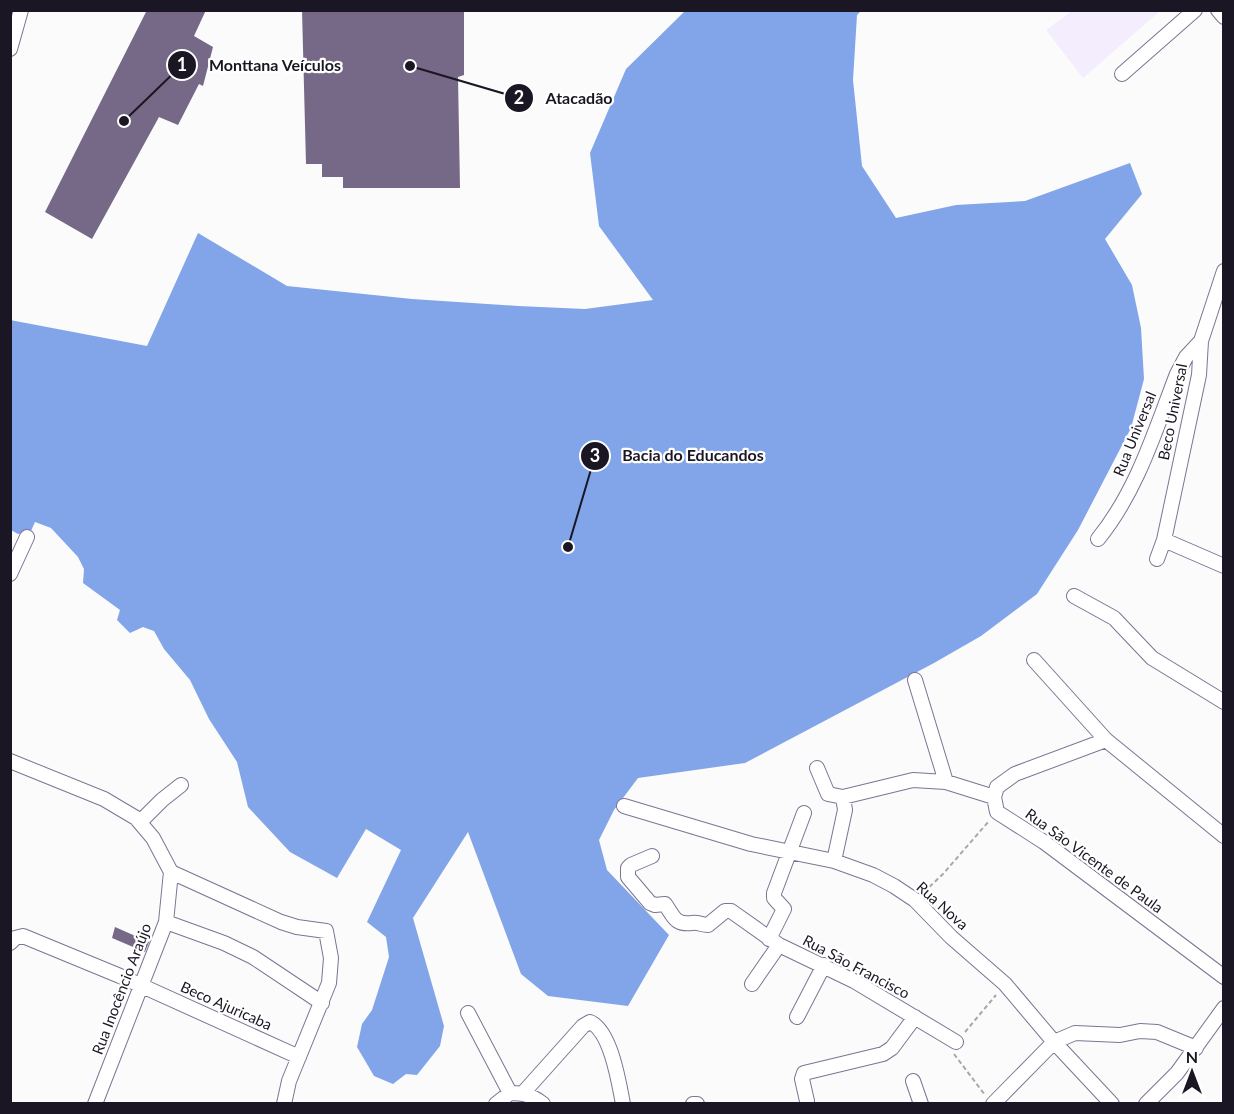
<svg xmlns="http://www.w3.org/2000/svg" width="1234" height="1114" viewBox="0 0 1234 1114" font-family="Lato,sans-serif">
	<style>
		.built { fill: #f3edfe }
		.water { fill: #81a5e8 }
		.building { fill: #766987 }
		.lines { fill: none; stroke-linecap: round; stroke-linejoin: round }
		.minor-casing { stroke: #7f7393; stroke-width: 16 }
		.path { stroke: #a8a7ab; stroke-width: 2; stroke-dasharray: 4.5 3; stroke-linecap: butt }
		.minor { stroke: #fff; stroke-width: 14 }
		.labels { text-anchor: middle; stroke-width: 4.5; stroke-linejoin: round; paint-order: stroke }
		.street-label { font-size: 15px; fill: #1b1623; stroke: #fff }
		.leader { fill: none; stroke: #1b1623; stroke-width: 2 }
		.callout-dot { fill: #1b1623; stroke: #fff; stroke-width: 2 }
		.mark-label { font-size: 18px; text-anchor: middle; font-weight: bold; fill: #fff }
		.callout-label { font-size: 16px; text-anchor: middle; font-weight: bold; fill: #1b1623; stroke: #fff; stroke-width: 4.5; stroke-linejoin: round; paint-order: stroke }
	</style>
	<rect width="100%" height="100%" fill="#fbfbfb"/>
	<path class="built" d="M 1072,11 L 1072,10 L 1160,11 L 1083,78 L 1046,30 Z"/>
	<path class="water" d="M 685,11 L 861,11 L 857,15 L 853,80 L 862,166 L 896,218 L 956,205 L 1025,201 L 1130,163 L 1142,194 L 1105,239 L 1132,285 L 1141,328 L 1144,379 L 1131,428 L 1078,530 L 1037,594 L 981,636 L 934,663 L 745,763 L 638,778 L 614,810 L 599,840 L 607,870 L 669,935 L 628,1006 L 548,996 L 521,974 L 468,832 L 413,918 L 444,1026 L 440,1046 L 417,1075 L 406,1074 L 393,1084 L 374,1076 L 357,1047 L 362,1024 L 372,1010 L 389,957 L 386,937 L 367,922 L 401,850 L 366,829 L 337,878 L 290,852 L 248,807 L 237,762 L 209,719 L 190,680 L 164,649 L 154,631 L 143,627 L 130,633 L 117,620 L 120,610 L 83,583 L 84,569 L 78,557 L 51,528 L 35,522 L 30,533 L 18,534 L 11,530 L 10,320 L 147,346 L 198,233 L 287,286 L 412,299 L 518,306 L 585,309 L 653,300 L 599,226 L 590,153 L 626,69 Z"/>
	<path class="building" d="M 147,10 L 206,10 L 194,36 L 213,47 L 203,86 L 199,84 L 178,125 L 159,117 L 92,239 L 45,212 Z
		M 302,10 L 464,10 L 464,75 L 458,77 L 460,188 L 343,188 L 343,177 L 322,177 L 322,164 L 306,164 Z
		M 115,927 L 149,942 L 145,952 L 112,938 Z"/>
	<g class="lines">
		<g class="minor-casing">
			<path id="minor" d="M 1218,10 L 1224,17
				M 10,49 L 21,10
				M 1122,74 L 1195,10
				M 1098,539 C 1137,491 1155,431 1177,374 L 1186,357 L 1201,341
				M 1164,540 L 1224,566
				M 1157,559 L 1164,540 L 1199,375 L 1201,341 L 1224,271
				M 10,574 L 27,537
				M 1074,596 L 1114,618 L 1152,658 L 1224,702
				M 1034,660 L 1106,740 L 1224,836
				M 915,680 L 946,782
				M 10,761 L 104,799 L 136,818 L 153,838 L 171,872 L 166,922 L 95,1104
				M 817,768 L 828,794 L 843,797 L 913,780 L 946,782 L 994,797 L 997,812 L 1044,842 L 1224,977
				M 994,797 L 997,787 L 1015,774 L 1106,740
				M 624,806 L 751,844 L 834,861 L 873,875 L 894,886 L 915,900 L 951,937 L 1005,984 L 1054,1042 L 1112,1104
				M 141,821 L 162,800 L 181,785
				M 652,856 L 631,865 L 628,868 L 628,877 L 650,903 L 655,905 L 665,904 C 674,917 675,925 692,923 C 698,922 702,925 708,925 L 725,911 L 731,911 L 779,945 L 854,981 L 956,1042
				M 834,861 L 845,810 L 843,797
				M 171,872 L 281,922 L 297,927 L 326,931 L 331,958 L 329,983 L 289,1081 L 284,1104
				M 166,922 L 224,943 L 253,957 L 322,1003
				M 769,939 L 784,909 L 774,898 L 774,893 L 804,813
				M 10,943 L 15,938 L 23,936 L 120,976 L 299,1057
				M 752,984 L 779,945
				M 468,1013 L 510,1093 C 523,1093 532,1095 543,1104
				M 797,1017 L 824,965
				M 913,1081 L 921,1104
				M 523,1093 L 583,1026 L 590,1022 C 611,1031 619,1083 623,1104
				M 807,1101 L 802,1079 L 804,1073 L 883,1054 L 892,1048 L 915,1017
				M 496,1104 L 510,1093
				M 693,1104 L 697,1104
				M 993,1104 L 1054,1042 L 1075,1033 L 1120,1035 L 1140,1031 L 1157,1032 L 1196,1048
				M 1146,1104 L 1177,1073 L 1224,1008"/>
		</g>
		<path class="path" d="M 924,892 L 943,874 L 989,821
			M 965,1032 L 996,995
			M 954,1054 L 985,1095"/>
		<use href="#minor" class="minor"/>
	</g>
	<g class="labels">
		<g class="street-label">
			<text transform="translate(1173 412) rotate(-79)" y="5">Beco Universal</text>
			<text transform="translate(1135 434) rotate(-68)" y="5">Rua Universal</text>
			<text transform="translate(1094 861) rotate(36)" y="5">Rua São Vicente de Paula</text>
			<text transform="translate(942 906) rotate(42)" y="5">Rua Nova</text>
			<text transform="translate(856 967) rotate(28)" y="5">Rua São Francisco</text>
			<text transform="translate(122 989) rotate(-69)" y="5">Rua Inocêncio Araújo</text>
			<text transform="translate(226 1006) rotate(24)" y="5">Beco Ajuricaba</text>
		</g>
	</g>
	<path class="leader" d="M124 121L182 65M410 66L519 98M568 547L595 456"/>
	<g class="callout-dot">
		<circle cx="124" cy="121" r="6"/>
		<circle cx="410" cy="66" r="6"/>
		<circle cx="568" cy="547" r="6"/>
		<circle cx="182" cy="65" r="15"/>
		<circle cx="519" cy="98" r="15"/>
		<circle cx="595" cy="456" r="15"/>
	</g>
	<g class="mark-label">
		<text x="182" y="71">1</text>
		<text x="519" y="104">2</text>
		<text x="595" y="462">3</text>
	</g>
	<g class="callout-label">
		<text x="275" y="71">Monttana Veículos</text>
		<text x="579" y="104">Atacadão</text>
		<text x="693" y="461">Bacia do Educandos</text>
	</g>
	<rect width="1234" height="1114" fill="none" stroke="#1b1623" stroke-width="24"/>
	<g transform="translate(1192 1072)" stroke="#ffffff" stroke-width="4.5" paint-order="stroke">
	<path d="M0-4.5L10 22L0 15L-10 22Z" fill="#1b1623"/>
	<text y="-9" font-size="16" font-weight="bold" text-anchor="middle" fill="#1b1623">N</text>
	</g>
</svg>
